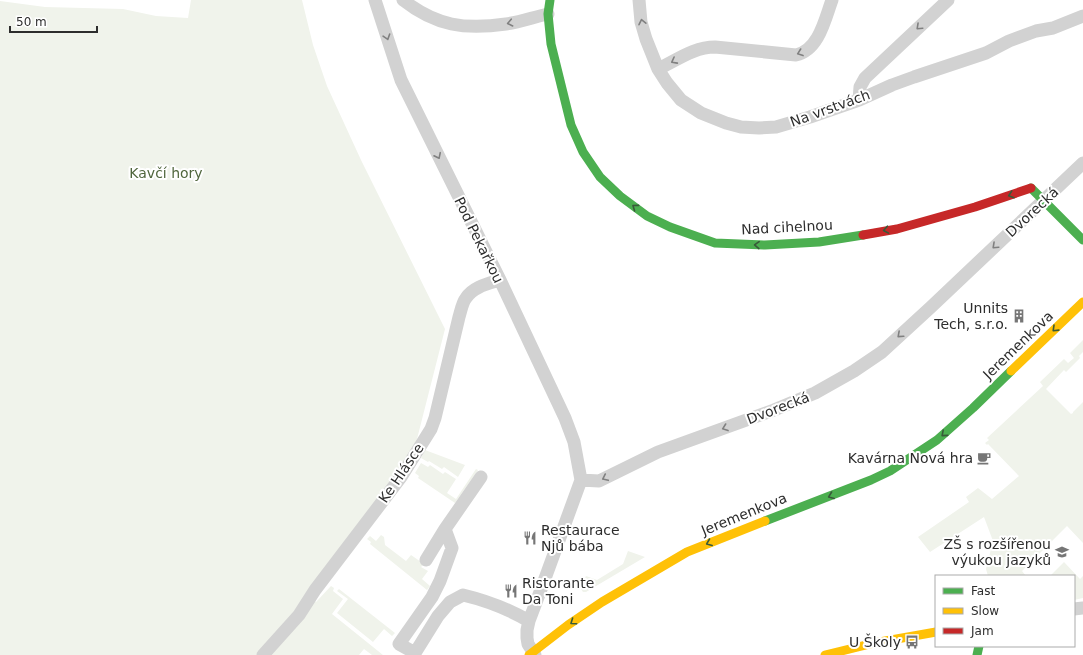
<svg xmlns="http://www.w3.org/2000/svg" width="1083" height="655" viewBox="0 0 1083 655" font-family="'DejaVu Sans',sans-serif">
	<style>
		.green { fill: #f0f3eb }
		.lines { fill: none; stroke-linecap: round; stroke-linejoin: round }
		.street { stroke: #d2d2d2; stroke-width: 13 }
		.fast { stroke: #4caf50; stroke-width: 9 }
		.slow { stroke: #ffc107; stroke-width: 9 }
		.jam { stroke: #c62828; stroke-width: 9 }
		.oneway { stroke: #808080 }
		.oneway2 { stroke: #385a39 }
		.labels { text-anchor: middle; stroke-width: 4; stroke-linejoin: round; paint-order: stroke }
		.street-label { font-size: 14px; fill: #2d2d2d; stroke: #fff }
		.park-label { font-size: 14px; fill: #50663d; stroke: #fff }
		.poi-label { font-size: 14px; fill: #2d2d2d; stroke: #fff; text-anchor: end }
	</style>
	<rect width="100%" height="100%" fill="#fff"/>
	<path class="green" d="M 191,0 L 302,0 L 313,45 L 327,86 L 361,160 L 445,329 L 417,439 L 409,456 L 307,594 L 316,602 L 331,586 L 334,588 L 333,591 L 343,599 L 332,614 L 383,655 L 372,655 L 364,649 L 359,655 L 0,655 L 0,1 L 45,7 L 123,9 L 156,16 L 188,18 Z
		M 1083,340 L 1083,352 L 1079,356 L 1080,358 L 1066,372 L 1064,370 L 1046,389 L 1071,414 L 1073,413 L 1073,412 L 1078,407 L 1079,408 L 1078,407 L 1083,402 L 1083,543 L 1067,526 L 1022,571 L 1026,576 L 988,576 L 986,569 L 993,541 L 984,517 L 930,552 L 918,537 L 969,502 L 966,497 L 978,488 L 992,499 L 1019,476 L 988,444 L 987,445 L 985,443 L 989,440 L 987,438 L 1043,386 L 1040,382 L 1064,359 L 1068,363 L 1074,358 L 1070,353 Z
		M 425,450 L 465,465 L 458,477 L 444,467 L 442,469 L 429,461 L 428,462 L 421,458 Z
		M 421,463 L 428,467 L 430,465 L 443,474 L 445,472 L 456,479 L 447,493 L 456,499 L 476,469 L 478,470 L 455,503 L 418,478 L 419,476 L 415,473 Z
		M 381,535 L 384,537 L 385,545 L 406,561 L 411,555 L 424,564 L 421,567 L 428,571 L 422,579 L 430,586 L 427,590 L 370,544 L 371,542 L 367,539 L 370,536 L 376,541 Z
		M 628,551 L 645,557 L 586,592 L 583,592 L 581,589 L 586,576 L 597,580 L 623,564 Z
		M 1064,562 L 1080,579 L 1083,576 L 1083,598 L 1074,600 L 1074,576 L 1050,576 Z
		M 339,589 L 395,633 L 392,636 L 384,629 L 373,642 L 337,613 L 348,599 L 337,591 Z"/>
	<g class="lines">
		<path class="street" d="M 375,0 L 401,80 L 500,280 L 565,418 L 574,442 L 581,480 L 543,584 L 529,621 L 527,630 L 527,638 L 528,644 L 535,655
			M 403,0 C 436,26 465,30 506,24 C 520,22 534,17 548,14
			M 639,0 L 641,22 L 646,39 L 658,69 L 667,83 L 681,100 L 701,113 L 726,123 L 741,127 L 759,128 L 776,127 L 810,117 L 859,100 L 892,85 L 914,77 L 986,53 L 1009,41 L 1036,31 L 1053,28 L 1083,16
			M 658,69 C 677,60 694,47 715,47 L 796,55 C 819,50 825,19 832,0
			M 859,100 L 860,87 L 865,78 L 948,0
			M 581,480 L 599,481 L 658,452 L 774,410 L 815,393 L 854,371 L 882,352 L 931,307 L 1083,163
			M 445,529 L 452,548 L 440,581 L 432,597 L 399,644 L 415,653 L 438,616 L 450,602 L 463,595 C 484,600 510,610 529,621
			M 426,560 L 445,529 L 481,477
			M 1074,609 L 1083,608
			M 263,655 L 299,615 L 315,590 L 401,477 L 431,429 L 435,418 L 459,317 C 461,311 462,303 466,298 C 473,287 487,284 500,280"/>
		<path class="fast" d="M 550,0 L 548,14 L 551,44 L 571,125 L 583,152 L 600,177 L 620,196 L 647,216 L 670,227 L 715,243 L 765,245 L 819,242 L 863,235
			M 1031,188 L 1083,240
			M 765,521 L 871,480 L 890,471 L 937,440 L 973,408 L 1011,371
			M 977,655 L 979,646"/>
		<path class="slow" d="M 1011,371 L 1083,302
			M 529,655 L 568,625 L 602,602 L 687,552 L 765,521
			M 825,655 L 874,643 L 936,632"/>
		<path class="jam" d="M 863,235 L 897,229 L 975,207 L 1031,188"/>
	</g>
	<defs><path id="oneway-chevron" d="M-2-3.5L2.5 0L-2 3.5" fill="none" stroke-width="1.6" stroke-linecap="round" stroke-linejoin="round"/></defs>
	<g class="oneway">
		<use href="#oneway-chevron" transform="translate(642 22) rotate(-102)"/>
		<use href="#oneway-chevron" transform="translate(510 23) rotate(168)"/>
		<use href="#oneway-chevron" transform="translate(919 27) rotate(137)"/>
		<use href="#oneway-chevron" transform="translate(387 37) rotate(72)"/>
		<use href="#oneway-chevron" transform="translate(800 53) rotate(160)"/>
		<use href="#oneway-chevron" transform="translate(674 61) rotate(152)"/>
		<use href="#oneway-chevron" transform="translate(438 156) rotate(64)"/>
		<use href="#oneway-chevron" transform="translate(995 246) rotate(137)"/>
		<use href="#oneway-chevron" transform="translate(900 335) rotate(138)"/>
		<use href="#oneway-chevron" transform="translate(725 428) rotate(160)"/>
		<use href="#oneway-chevron" transform="translate(605 478) rotate(155)"/>
	</g>
	<g class="oneway2">
		<use href="#oneway-chevron" transform="translate(1011 195) rotate(161)"/>
		<use href="#oneway-chevron" transform="translate(635 207) rotate(-144)"/>
		<use href="#oneway-chevron" transform="translate(886 230) rotate(170)"/>
		<use href="#oneway-chevron" transform="translate(757 245) rotate(-178)"/>
		<use href="#oneway-chevron" transform="translate(1055 329) rotate(136)"/>
		<use href="#oneway-chevron" transform="translate(944 434) rotate(139)"/>
		<use href="#oneway-chevron" transform="translate(831 496) rotate(159)"/>
		<use href="#oneway-chevron" transform="translate(709 543) rotate(158)"/>
		<use href="#oneway-chevron" transform="translate(573 622) rotate(145)"/>
	</g>
	<defs>
		<g id="building-bare" transform="scale(1.08)"><path d="M-4-6H4V6H1V3H-1V6H-4ZM-2.5-4.3h1.7v1.8h-1.7ZM.8-4.3h1.7v1.8H.8ZM-2.5-1h1.7V.8h-1.7ZM.8-1h1.7V.8H.8Z" fill="#767676" stroke="#fff" stroke-width="2.5" paint-order="stroke"/></g>
		<g id="cafe-bare" transform="scale(1.08)"><path d="M-5.5-4.5H6V0H3Q3 3.5 0 3.5H-2.5Q-5.5 3.5-5.5 0ZM3-3.2v2h1.7v-2ZM-6 4.5H4V6H-6Z" fill="#767676" stroke="#fff" stroke-width="2.5" paint-order="stroke"/></g>
		<g id="restaurant-bare" transform="scale(1.08)"><path d="M-5-6h1v4h1v-4h1v4h1v-4h1v5L-1.5 .5V6h-2V.5L-5-1ZM5-6V6H3V1.5H1.5Q1.5-4 5-6Z" fill="#767676" stroke="#fff" stroke-width="2.5" paint-order="stroke"/></g>
		<g id="school-bare" transform="scale(1.08)"><path d="M0-5L7-2L0 1L-7-2ZM-4 1L0 2.5L4 1V4Q0 6-4 4Z" fill="#767676" stroke="#fff" stroke-width="2.5" paint-order="stroke"/></g>
		<g id="bus-bare" transform="scale(1.08)"><path d="M-5-6H5V4H4V6H2V4H-2V6H-4V4H-5ZM-3.5-4V0h7V-4ZM-3.5 1.2v1.5H-2V1.2ZM2 1.2v1.5H3.5V1.2Z" fill="#767676" stroke="#fff" stroke-width="2.5" paint-order="stroke"/></g>
	</defs>
	<g fill-rule="evenodd">
		<use href="#building-bare" x="1019" y="316"/>
		<use href="#cafe-bare" x="984" y="458"/>
		<use href="#restaurant-bare" x="530" y="538"/>
		<use href="#school-bare" x="1062" y="552"/>
		<use href="#restaurant-bare" x="511" y="591"/>
		<use href="#bus-bare" x="912" y="642"/>
	</g>
	<g class="labels">
		<g class="street-label">
			<text transform="translate(830 108) rotate(-20)" y="5">Na vrstvách</text>
			<text transform="translate(1032 212) rotate(-43)" y="5">Dvorecká</text>
			<text transform="translate(787 227) rotate(-3)" y="5">Nad cihelnou</text>
			<text transform="translate(479 240) rotate(64)" y="5">Pod Pekařkou</text>
			<text transform="translate(1018 345) rotate(-44)" y="5">Jeremenkova</text>
			<text transform="translate(778 408) rotate(-21)" y="5">Dvorecká</text>
			<text transform="translate(401 473) rotate(-56)" y="5">Ke Hlásce</text>
			<text transform="translate(744 514) rotate(-22)" y="5">Jeremenkova</text>
		</g>
		<g class="park-label">
			<text x="166" y="178">Kavčí hory</text>
		</g>
		<g class="poi-label">
			<text x="1008" y="313">Unnits<tspan x="1008" dy="16">Tech, s.r.o.</tspan></text>
			<text x="973" y="463">Kavárna Nová hra</text>
			<text x="541" y="535" text-anchor="start">Restaurace<tspan x="541" dy="16">Njů bába</tspan></text>
			<text x="1051" y="549">ZŠ s rozšířenou<tspan x="1051" dy="16">výukou jazyků</tspan></text>
			<text x="522" y="588" text-anchor="start">Ristorante<tspan x="522" dy="16">Da Toni</tspan></text>
			<text x="901" y="647">U Školy</text>
		</g>
	</g>
	<rect x="935" y="575" width="140" height="72" fill="#ffffff" stroke="#ababab"/>
	<rect x="943" y="588" width="20" height="6" fill="#4caf50" stroke="#ababab"/>
	<text x="971" y="595" font-size="12" fill="#2d2d2d">Fast</text>
	<rect x="943" y="608" width="20" height="6" fill="#ffc107" stroke="#ababab"/>
	<text x="971" y="615" font-size="12" fill="#2d2d2d">Slow</text>
	<rect x="943" y="628" width="20" height="6" fill="#c62828" stroke="#ababab"/>
	<text x="971" y="635" font-size="12" fill="#2d2d2d">Jam</text>
	<path d="M10 26v6h87v-6" fill="none" stroke="#2d2d2d" stroke-width="2"/>
	<text x="16" y="26" font-size="12" fill="#2d2d2d" stroke="#ffffff" stroke-width="3" paint-order="stroke">50 m</text>
</svg>
